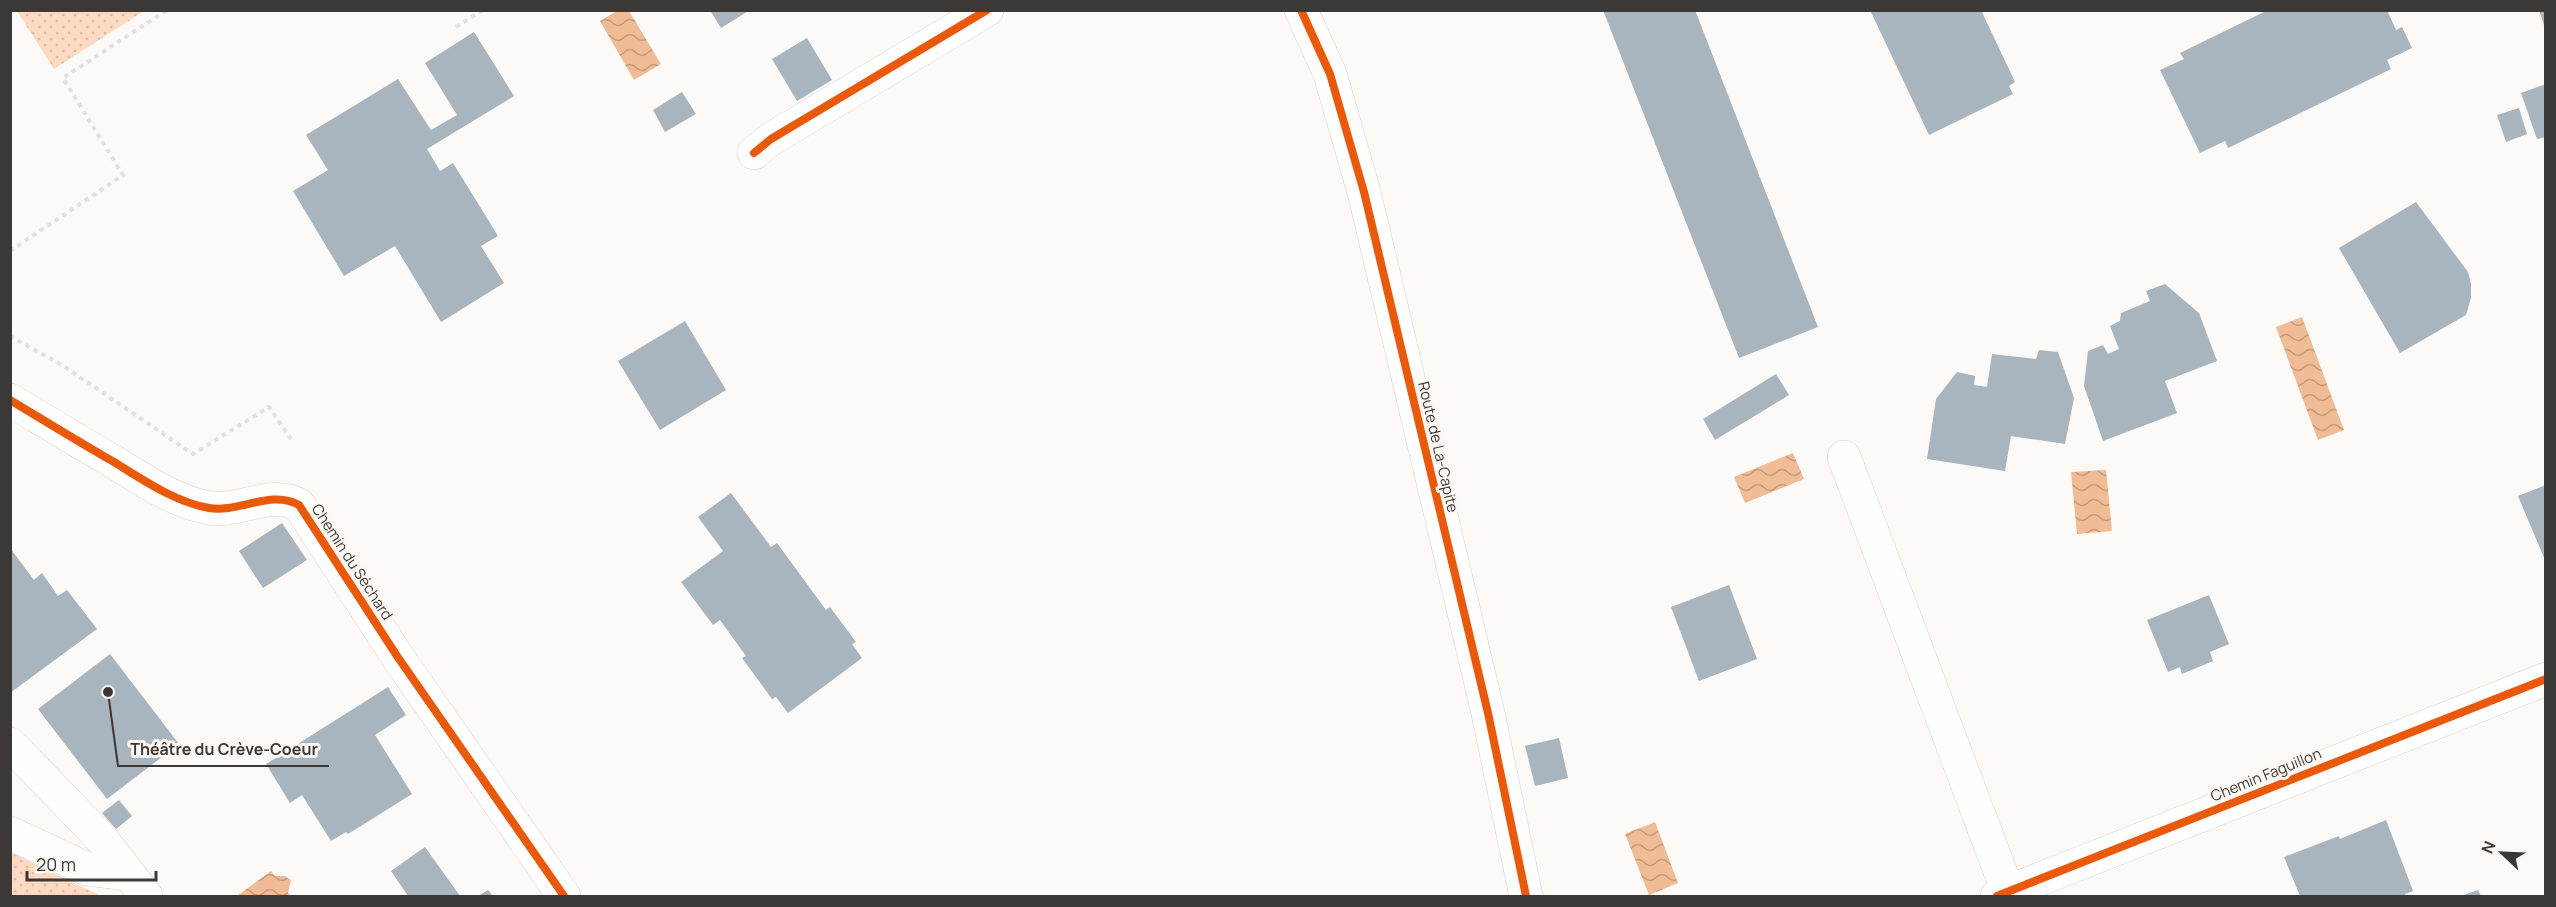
<svg xmlns="http://www.w3.org/2000/svg" width="2556" height="907" viewBox="0 0 2556 907" font-family="Manrope,sans-serif">
	<style>
		.grass { fill: url(#grass-dots) }
		.water { fill: url(#water-waves) }
		.building { fill: #a8b4be }
		.lines { fill: none; stroke-linecap: round; stroke-linejoin: round }
		.minor-casing { stroke: #d7d4d1; stroke-width: 34 }
		.path { stroke: #e2e1e0; stroke-width: 4; stroke-dasharray: 4.5 4.5; stroke-linecap: butt }
		.minor { stroke: #fffefe; stroke-width: 33 }
		.cycleway-casing { stroke: #fef8f4; stroke-width: 11 }
		.cycleway { stroke: #e8590c; stroke-width: 8 }
		.labels { text-anchor: middle; stroke-width: 6; stroke-linejoin: round; paint-order: stroke }
		.street-label { font-size: 15px; fill: #3c3835; stroke: #fef8f4 }
		.leader { fill: none; stroke: #3c3835; stroke-width: 2 }
		.callout-dot { fill: #3c3835; stroke: #fef8f4; stroke-width: 2 }
		.callout-label { font-size: 16px; text-anchor: middle; font-weight: bold; fill: #3c3835; stroke: #fef8f4; stroke-width: 6; stroke-linejoin: round; paint-order: stroke }
	</style>
	<defs>
		<pattern id="grass-dots" width="8" height="8" patternUnits="userSpaceOnUse" patternTransform="scale(1.5)"><rect width="8" height="8" fill="#fddac1"/><path d="M2 2h.1M6 6h.1" fill="none" stroke="#dabca6" stroke-width="1.8" stroke-linecap="round"/></pattern>
		<pattern id="water-waves" width="16" height="10" patternUnits="userSpaceOnUse" patternTransform="scale(1.5)"><rect width="16" height="10" fill="#f0bc95"/><path d="M0 5q4-4 8 0t8 0" fill="none" stroke="#c49a7a"/></pattern>
	</defs>
	<rect width="100%" height="100%" fill="#fcf9f6"/>
	<path class="grass" d="M 17,11 L 144,11 L 54,69 Z
		M 10,852 L 101,896 L 112,896 L 11,896 Z"/>
	<path class="water" d="M 617,11 L 629,11 L 661,64 L 634,80 L 600,21 Z
		M 2302,317 L 2344,430 L 2318,440 L 2276,327 Z
		M 1793,453 L 1804,479 L 1745,503 L 1734,477 Z
		M 2106,470 L 2112,531 L 2077,534 L 2071,472 Z
		M 1655,822 L 1678,883 L 1649,895 L 1625,834 Z
		M 271,871 L 275,876 L 285,876 L 291,880 L 288,893 L 291,896 L 237,896 Z"/>
	<path class="building" d="M 710,10 L 750,10 L 721,28 Z
		M 1603,10 L 1695,10 L 1818,327 L 1739,358 Z
		M 1870,10 L 1981,10 L 2015,82 L 2009,86 L 2013,94 L 1929,135 Z
		M 2268,10 L 2387,10 L 2396,30 L 2402,27 L 2412,48 L 2387,60 L 2391,69 L 2228,148 L 2225,141 L 2200,153 L 2160,70 L 2184,59 L 2180,53 Z
		M 2539,10 L 2546,10 L 2546,28 L 2545,28 Z
		M 474,32 L 514,96 L 427,149 L 440,171 L 453,163 L 498,236 L 481,246 L 504,283 L 441,322 L 395,246 L 344,276 L 293,191 L 328,170 L 306,135 L 398,79 L 431,130 L 457,115 L 425,63 Z
		M 807,38 L 832,80 L 797,101 L 772,59 Z
		M 2546,84 L 2546,137 L 2537,139 L 2521,93 Z
		M 682,92 L 696,114 L 665,132 L 653,110 Z
		M 2519,108 L 2527,134 L 2506,142 L 2497,115 Z
		M 2416,202 L 2468,272 L 2471,284 L 2471,298 L 2466,315 L 2400,353 L 2339,248 Z
		M 2165,284 L 2199,313 L 2217,361 L 2165,381 L 2177,413 L 2103,441 L 2084,386 L 2088,351 L 2103,345 L 2108,354 L 2119,349 L 2110,326 L 2120,321 L 2121,313 L 2150,301 L 2146,291 Z
		M 685,321 L 726,390 L 660,430 L 618,361 Z
		M 2039,350 L 2058,352 L 2074,398 L 2065,444 L 2011,436 L 2005,471 L 1927,459 L 1936,399 L 1957,372 L 1975,376 L 1974,385 L 1987,387 L 1992,354 L 2036,359 Z
		M 1776,374 L 1789,395 L 1715,440 L 1703,419 Z
		M 2546,485 L 2546,560 L 2545,560 L 2518,496 Z
		M 731,493 L 771,547 L 777,543 L 826,610 L 830,607 L 856,642 L 852,644 L 862,658 L 788,713 L 776,697 L 772,699 L 742,658 L 746,656 L 720,620 L 713,625 L 681,582 L 723,551 L 698,517 Z
		M 282,523 L 307,560 L 263,588 L 239,551 Z
		M 10,548 L 34,580 L 42,573 L 58,596 L 67,590 L 97,629 L 10,693 Z
		M 1729,585 L 1757,659 L 1699,681 L 1671,607 Z
		M 2209,595 L 2229,644 L 2210,652 L 2213,661 L 2182,674 L 2180,667 L 2168,672 L 2147,620 Z
		M 110,654 L 179,744 L 107,799 L 38,709 Z
		M 388,687 L 406,715 L 375,735 L 412,794 L 348,834 L 346,832 L 331,841 L 302,795 L 290,803 L 266,764 Z
		M 1559,738 L 1568,778 L 1535,786 L 1525,746 Z
		M 119,800 L 132,816 L 116,829 L 102,813 Z
		M 2386,820 L 2413,891 L 2405,894 L 2406,896 L 2300,896 L 2284,857 L 2339,836 L 2340,839 Z
		M 425,847 L 460,896 L 408,896 L 391,871 Z
		M 488,890 L 493,896 L 478,896 Z
		M 2478,890 L 2481,896 L 2461,896 Z"/>
	<g class="lines">
		<g class="minor-casing">
			<path id="minor" d="M 1301,10 L 1330,74 L 1364,192 L 1488,713 L 1526,896
				M 754,153 L 771,139 L 987,10
				M 10,400 C 45,421 79,442 114,462 C 143,480 175,502 209,508 C 239,513 271,489 299,505 L 397,656 L 564,896
				M 1844,457 L 2008,892
				M 10,744 L 101,838 L 146,896
				M 10,833 L 87,869 L 129,874
				M 1997,896 L 2546,679"/>
		</g>
		<path class="path" d="M 456,27 L 483,10
			M 10,251 L 123,175 L 63,78 L 167,10
			M 10,336 L 62,365 L 193,454 L 269,407 L 291,439"/>
		<use href="#minor" class="minor"/>
		<g class="cycleway-casing">
			<path id="cycleway" d="M 1301,10 L 1330,74 L 1364,192 L 1488,713 L 1526,896
				M 754,153 L 771,139 L 987,10
				M 10,400 C 45,421 79,442 114,462 C 143,480 175,502 209,508 C 239,513 271,489 299,505 L 397,656 L 564,896
				M 1997,896 L 2546,679"/>
		</g>
		<use href="#cycleway" class="cycleway"/>
	</g>
	<g class="labels">
		<g class="street-label">
			<text transform="translate(1438 447) rotate(77)" y="5">Route de La-Capite</text>
			<text transform="translate(352 562) rotate(57)" y="5">Chemin du Séchard</text>
			<text transform="translate(2266 775) rotate(-22)" y="5">Chemin Faguillon</text>
		</g>
	</g>
	<path class="leader" d="M108 692L118 766H329"/>
	<circle class="callout-dot" cx="108" cy="692" r="6"/>
	<g class="callout-label">
		<text x="224" y="755">Théâtre du Crève-Coeur</text>
	</g>
	<rect width="2556" height="907" fill="none" stroke="#3c3835" stroke-width="24"/>
	<g transform="translate(2502 853) rotate(293)" stroke="#fef8f4" stroke-width="4.5" paint-order="stroke">
	<path d="M0-4.5L10 22L0 15L-10 22Z" fill="#3c3835"/>
	<text y="-9" font-size="16" font-weight="bold" text-anchor="middle" fill="#3c3835">N</text>
	</g>
	<path d="M27 871v9h129v-9" fill="none" stroke="#3c3835" stroke-width="3"/>
	<text x="36" y="871" font-size="18" fill="#3c3835" stroke="#fef8f4" stroke-width="4.5" paint-order="stroke">20 m</text>
</svg>
